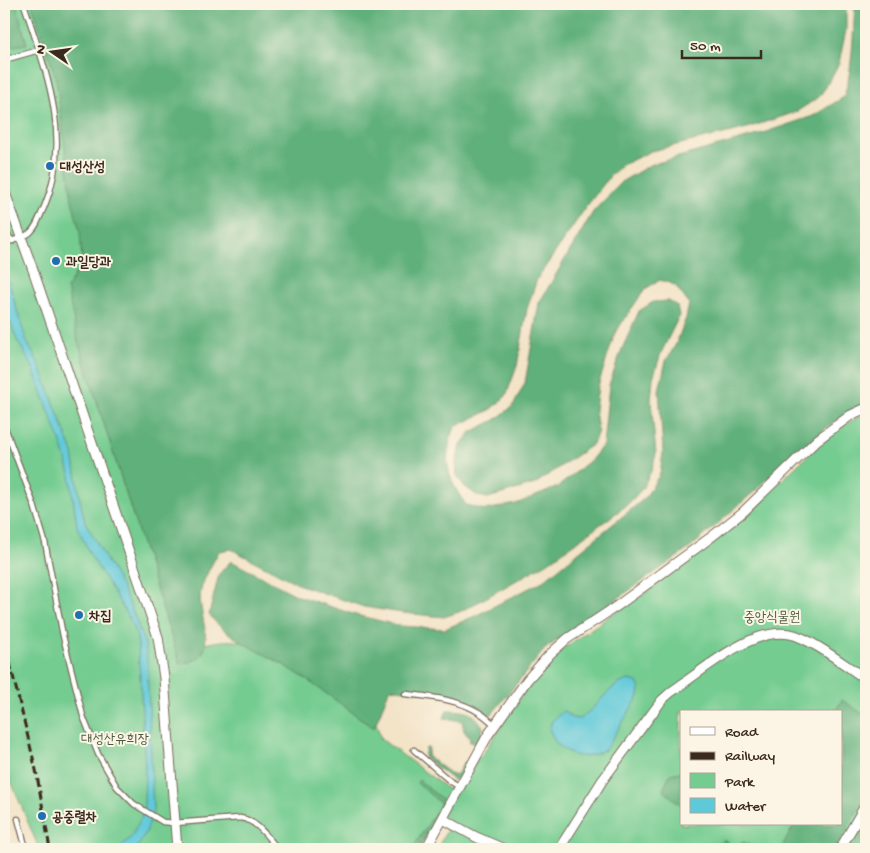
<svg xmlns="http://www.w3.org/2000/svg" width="870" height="853" viewBox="0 0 870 853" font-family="'Gochi Hand','Poor Story',sans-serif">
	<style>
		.green { fill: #75cc91; stroke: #587b58; fill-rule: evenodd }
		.forest { fill: #60b07b; stroke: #4e6d4c }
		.water { fill: #5ec9d9; stroke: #4c7a7c }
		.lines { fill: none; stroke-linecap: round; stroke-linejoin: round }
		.lane-casing { stroke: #7b6b59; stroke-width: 7 }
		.street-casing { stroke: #7b6b59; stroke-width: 11 }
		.lane { stroke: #fff; stroke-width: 4.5 }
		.street { stroke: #fff; stroke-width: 9 }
		.rail { stroke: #3b2a1e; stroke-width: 3; stroke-dasharray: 8 4; stroke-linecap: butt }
		.poi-dot { fill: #1f6fb2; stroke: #fcf5e5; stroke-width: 2 }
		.labels { text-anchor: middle; stroke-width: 4; stroke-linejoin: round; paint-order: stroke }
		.poi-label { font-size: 14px; font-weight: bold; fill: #3b2a1e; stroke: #fcf5e5; text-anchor: start }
		.park-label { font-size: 14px; fill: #4c5b40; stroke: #fcf5e5 }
	</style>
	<rect width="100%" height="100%" fill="#fcf5e5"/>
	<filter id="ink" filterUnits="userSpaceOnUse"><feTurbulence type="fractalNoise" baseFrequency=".02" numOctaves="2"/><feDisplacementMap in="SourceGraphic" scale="10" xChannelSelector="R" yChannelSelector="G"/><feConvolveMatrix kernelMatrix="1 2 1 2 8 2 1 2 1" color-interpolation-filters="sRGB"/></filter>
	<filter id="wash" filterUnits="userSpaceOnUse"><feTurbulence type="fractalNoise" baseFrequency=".0096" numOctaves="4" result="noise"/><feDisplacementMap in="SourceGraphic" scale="20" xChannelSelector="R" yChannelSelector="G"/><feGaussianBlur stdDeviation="1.12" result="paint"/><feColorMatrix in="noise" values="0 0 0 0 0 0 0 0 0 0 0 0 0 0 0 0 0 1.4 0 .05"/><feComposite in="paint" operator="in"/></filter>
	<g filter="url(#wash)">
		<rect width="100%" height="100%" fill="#f3e3c7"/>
		<path class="green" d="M 4,4 L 38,4 L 61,79 L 189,648 C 213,642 231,636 255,646 L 376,723 L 381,739 L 449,790 L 459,782 L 486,749 L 535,676 L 557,653 L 635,598 L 637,599 L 732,528 L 806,457 L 840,428 L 866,412 L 866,849 L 437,849 L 447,830 L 435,822 L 419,849 L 39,849 L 4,764 ZM 681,712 L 841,712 L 841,824 L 681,824 Z"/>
		<path class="forest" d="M 4,4 L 16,4 L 27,44 L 13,46 L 4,15 Z
			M 32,4 L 846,4 L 846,30 L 839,63 L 826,87 L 819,97 L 796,112 L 744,129 L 651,151 L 622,165 L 610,176 L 586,207 L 537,279 L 527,309 L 517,366 L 506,396 L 492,409 L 455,427 C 442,461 446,476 466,505 L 485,510 L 516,504 L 558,487 L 592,459 L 603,445 L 609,385 L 622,349 L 639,311 L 653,302 L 669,301 L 677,306 L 679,316 L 661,353 L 653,378 L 651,401 L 656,454 L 652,469 L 642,489 L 626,506 L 547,563 L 480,601 L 459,612 L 444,617 L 402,613 L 364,607 L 300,585 L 231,549 L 219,551 C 213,563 204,577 201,590 C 196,610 218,649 195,660 C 190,662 185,663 180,664 L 78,342 L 67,288 L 82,262 L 80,232 L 72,200 L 56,78 Z
			M 855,4 L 866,4 L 866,404 L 831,424 L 690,548 L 545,649 L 491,715 L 456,697 L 390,688 L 374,728 C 344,707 314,683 282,664 C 256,649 228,638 209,615 L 219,574 L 231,561 L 298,596 L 356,615 L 401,626 L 445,629 L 475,616 L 543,581 L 645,498 L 660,474 L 663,452 L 659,390 L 666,361 L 676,344 L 686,318 L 689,304 L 675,285 L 660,280 L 645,289 L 615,333 L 598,386 L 595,410 L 598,431 L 593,444 L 535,484 L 488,498 L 478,496 L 464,486 L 457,475 L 456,462 L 462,443 L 471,432 L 495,420 L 513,406 L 525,383 L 539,303 L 593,212 L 621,182 L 650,165 L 754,136 L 813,116 L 844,97 C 853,67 853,35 855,4 Z
			M 842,700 L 866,716 L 866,796 L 835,849 L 781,849 L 795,824 L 841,824 L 841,712 L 835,712 Z
			M 447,710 C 466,711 473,710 483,727 L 482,735 L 475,744 L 470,742 L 469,737 L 464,731 L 462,721 L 444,718 Z
			M 426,748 L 429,748 L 428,757 L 453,775 L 457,774 L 464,762 L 467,763 L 458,779 L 453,780 L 424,757 Z
			M 681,772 L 681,805 L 663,790 L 670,774 Z
			M 419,780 L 445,802 L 418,849 L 412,849 L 441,804 L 417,783 Z
			M 866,810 L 866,833 L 855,830 Z
			M 854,833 L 866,836 L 866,849 L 845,849 Z
			M 723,840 L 733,846 L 744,842 L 756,849 L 719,849 L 718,846 Z"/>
		<path class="water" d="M 4,273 L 9,282 L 18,314 L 27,342 L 39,364 L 73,453 L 80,500 L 85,522 L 121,586 L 134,615 L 145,645 L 147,658 L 153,809 C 150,825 145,836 136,849 L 118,849 L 130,838 L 135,830 L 142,816 L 144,804 L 145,767 L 140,677 L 137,637 L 129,618 L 90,554 L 77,527 L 69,470 L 62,446 L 32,366 L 17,340 L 6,310 L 4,293 Z
			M 630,680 L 637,682 L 640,689 L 639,696 L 605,750 L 595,754 L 585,757 L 574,755 L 563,749 L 555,742 L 549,729 L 552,721 L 563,711 L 572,718 L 579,719 C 598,708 609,683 630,680 Z"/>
	</g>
	<g filter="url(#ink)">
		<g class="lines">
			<g class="lane-casing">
				<path id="lane" d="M 4,60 L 39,50
					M 4,232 L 13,241
					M 4,243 C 34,235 33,233 45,205 C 73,137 45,69 24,4
					M 4,425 L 34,505 L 45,542 L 63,636 L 83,716 L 98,754 L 117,787 L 134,804 L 163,822 L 174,823 L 240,818 C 257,820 267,837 278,849
					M 405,694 C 430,697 458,699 480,713 C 485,716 490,721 495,725
					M 414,750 L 450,781 L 460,787
					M 18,819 L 26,849"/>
			</g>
			<g class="street-casing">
				<path id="street" d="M 4,190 L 33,270 L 158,637 L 164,678 L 177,849
					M 443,819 L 476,837 L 504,849
					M 426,849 L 488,735 L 527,680 L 550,654 L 567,639 L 617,606 L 710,538 L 743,512 L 817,440 L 851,415 L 866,408
					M 559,849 L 602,781 L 662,700 L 671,692 C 702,671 751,627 790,634 C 809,637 849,668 866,679
					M 840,849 L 866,804"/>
			</g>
			<use href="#lane" class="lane"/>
			<use href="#street" class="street"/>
			<path class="rail" d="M 4,639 L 36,770 L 50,849"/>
		</g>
	</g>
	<g class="poi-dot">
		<circle cx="50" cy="166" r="5"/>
		<circle cx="56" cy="261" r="5"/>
		<circle cx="79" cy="615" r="5"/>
		<circle cx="42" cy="816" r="5"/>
	</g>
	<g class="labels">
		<g class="poi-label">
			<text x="60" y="171">대성산성</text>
			<text x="66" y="266">과일당과</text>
			<text x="89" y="620">차집</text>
			<text x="52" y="821">공중렬차</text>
		</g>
		<g class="park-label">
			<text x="772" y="621">중앙식물원</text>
			<text x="115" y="743">대성산유희장</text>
		</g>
	</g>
	<rect width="870" height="853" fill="none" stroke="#fcf5e5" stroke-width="20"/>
	<rect x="680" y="710" width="162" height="115" fill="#fcf5e5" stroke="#afa495"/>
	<rect x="690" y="727" width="25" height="8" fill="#ffffff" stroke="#afa495"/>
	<text x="725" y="736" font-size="15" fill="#3b2a1e">Road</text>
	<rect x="690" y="752" width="25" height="8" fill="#3b2a1e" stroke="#afa495"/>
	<text x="725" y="760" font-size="15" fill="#3b2a1e">Railway</text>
	<rect x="690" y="773" width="25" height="15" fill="#75cc91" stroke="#afa495"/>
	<text x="725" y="786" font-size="15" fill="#3b2a1e">Park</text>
	<rect x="690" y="798" width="25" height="15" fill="#5ec9d9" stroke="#afa495"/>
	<text x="725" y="810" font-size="15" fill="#3b2a1e">Water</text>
	<g transform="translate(52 52) rotate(283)" stroke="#fcf5e5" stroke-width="4" paint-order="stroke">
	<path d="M0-4L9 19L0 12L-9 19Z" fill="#3b2a1e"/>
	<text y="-8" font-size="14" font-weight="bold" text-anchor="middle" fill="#3b2a1e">N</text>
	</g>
	<path d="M682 50v8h79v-8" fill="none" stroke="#3b2a1e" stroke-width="2.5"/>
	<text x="690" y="50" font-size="15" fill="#3b2a1e" stroke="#fcf5e5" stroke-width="4" paint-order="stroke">50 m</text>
</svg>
